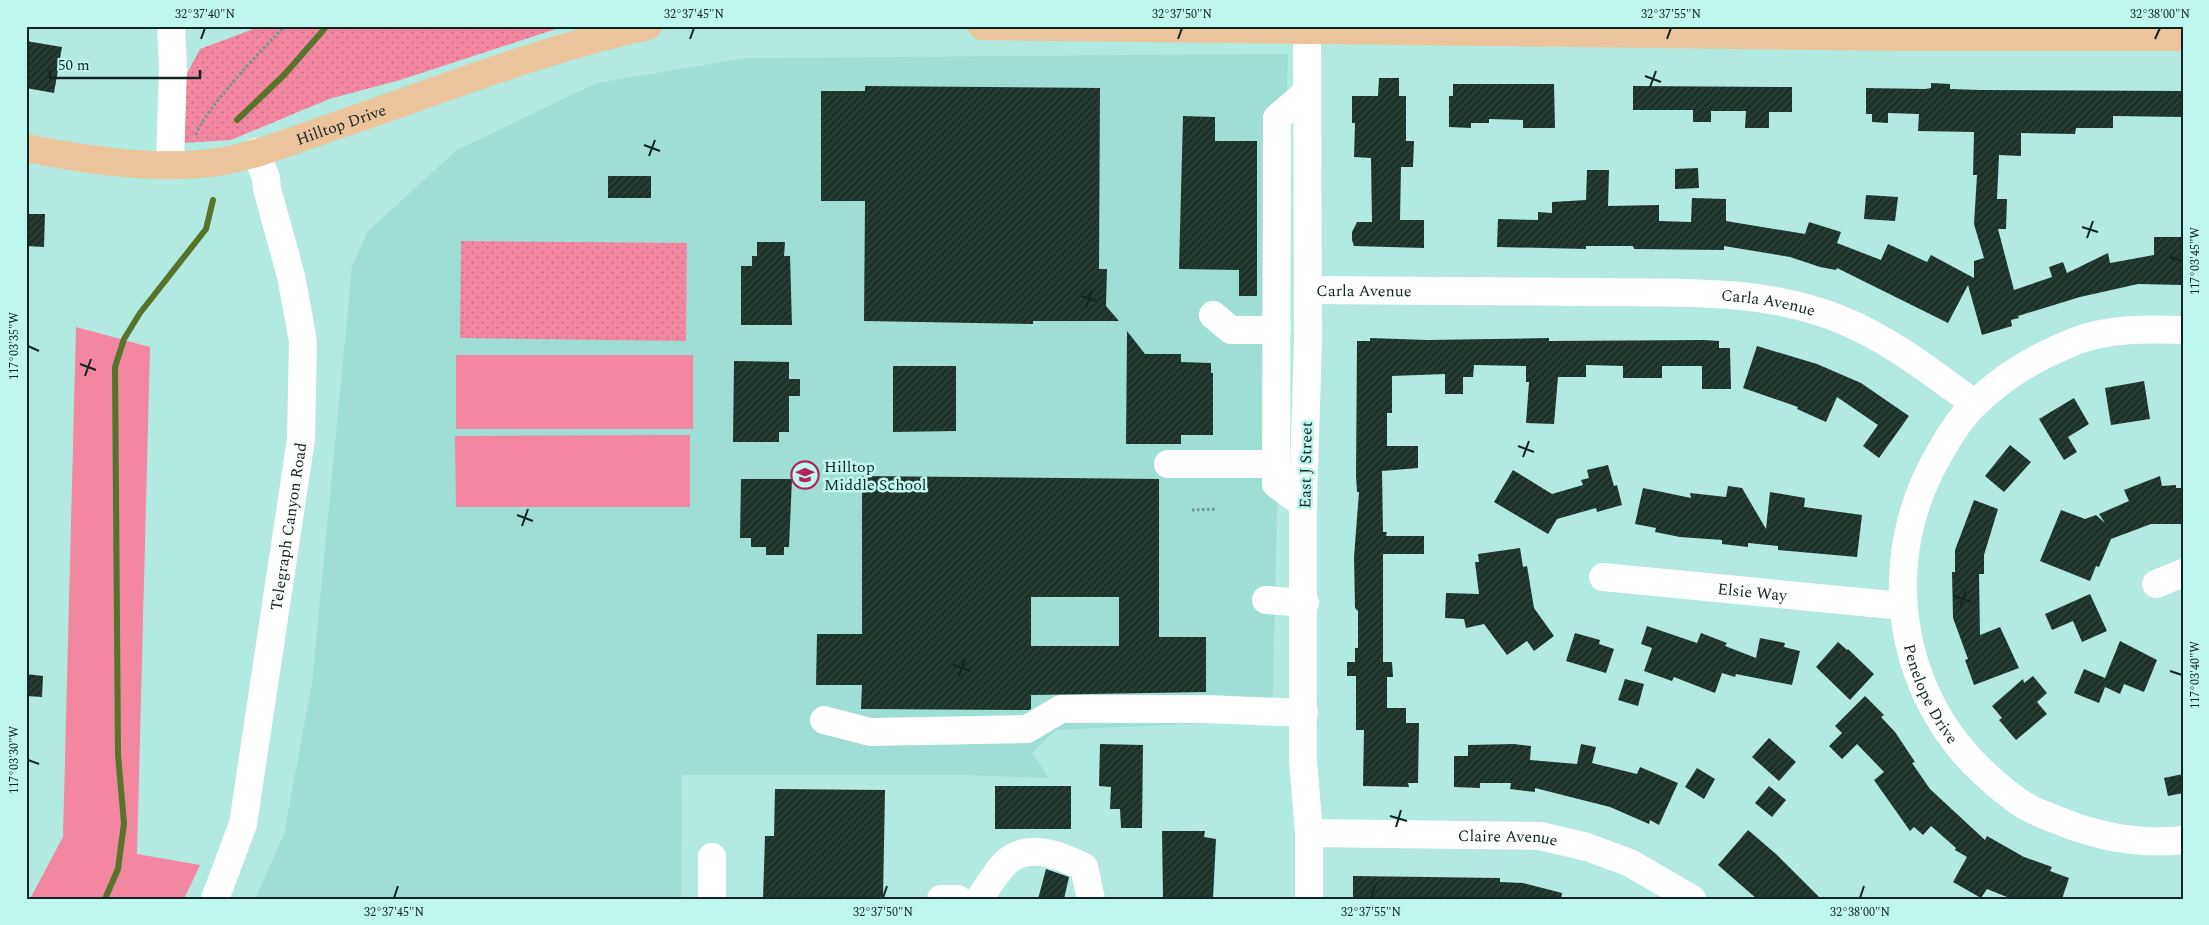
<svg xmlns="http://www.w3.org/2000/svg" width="2209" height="925" viewBox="0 0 2209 925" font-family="Spectral,serif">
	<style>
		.built { fill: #9eded5 }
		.grass { fill: #f387a1 }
		.park { fill: url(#park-dots) }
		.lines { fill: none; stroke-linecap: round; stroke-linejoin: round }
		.stream { stroke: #57742b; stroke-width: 6 }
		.building { fill: url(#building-hatch); fill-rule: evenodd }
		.path { stroke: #6f9892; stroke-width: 3; stroke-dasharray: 2.5 2.5; stroke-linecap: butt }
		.minor { stroke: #fff; stroke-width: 28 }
		.major { stroke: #ecc49b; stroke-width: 28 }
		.ticks { fill: none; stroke: #102523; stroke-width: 2 }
		.labels { text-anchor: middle; stroke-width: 5; stroke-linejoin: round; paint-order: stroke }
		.street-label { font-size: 16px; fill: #102523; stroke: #bff6ee }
		.poi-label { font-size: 16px; fill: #102523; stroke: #bff6ee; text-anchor: start }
		.neatline { fill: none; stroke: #102523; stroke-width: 2 }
		.ticks-label { font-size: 12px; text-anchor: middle; fill: #102523 }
	</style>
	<defs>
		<pattern id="park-dots" width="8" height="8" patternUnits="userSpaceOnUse" patternTransform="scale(1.25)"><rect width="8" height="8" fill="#f387a1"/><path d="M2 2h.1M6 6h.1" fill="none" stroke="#c36e83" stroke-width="1.8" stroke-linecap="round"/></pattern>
		<pattern id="building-hatch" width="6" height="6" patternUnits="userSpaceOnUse" patternTransform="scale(1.25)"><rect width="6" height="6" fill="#1c3229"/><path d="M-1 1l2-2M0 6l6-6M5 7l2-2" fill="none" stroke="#33473f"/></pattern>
	</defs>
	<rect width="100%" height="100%" fill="#b2e9e1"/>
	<path class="built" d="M 1288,54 L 1272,720 L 1056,730 L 1032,753 L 1049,778 L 964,775 L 682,775 L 681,899 L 255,899 L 284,834 L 312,683 L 352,267 L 367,232 L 457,150 L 597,83 L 747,58 Z"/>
	<path class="grass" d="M 76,327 L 150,347 L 137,854 L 200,865 L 184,899 L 30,899 L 63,837 Z
		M 456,355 L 693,355 L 693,429 L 456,429 Z
		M 690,435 L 690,507 L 456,507 L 455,436 Z"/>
	<path class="park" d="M 261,26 L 565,26 L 400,80 L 329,99 L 231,140 L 183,143 L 181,85 L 200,49 Z
		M 461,241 L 687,243 L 686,341 L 460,338 Z"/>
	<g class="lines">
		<path class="stream" d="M 237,120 L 284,75 L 327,26
			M 105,899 L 118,869 L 124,823 L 118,755 L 115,367 L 124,339 L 140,313 L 206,229 L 213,200"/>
	</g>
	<path class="building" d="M 26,41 L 62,47 L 54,93 L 26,88 Z
		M 1379,78 L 1399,78 L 1399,96 L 1406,96 L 1406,141 L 1414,141 L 1413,167 L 1401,167 L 1400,220 L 1424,220 L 1424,248 L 1354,246 L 1352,240 L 1352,232 L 1357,222 L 1372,222 L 1371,158 L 1354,157 L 1355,123 L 1352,123 L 1352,96 L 1378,96 Z
		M 1931,83 L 1950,84 L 1950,89 L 1980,90 L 2183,91 L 2183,117 L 2113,116 L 2113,128 L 2076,128 L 2075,134 L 2021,133 L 2021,156 L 1999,155 L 1997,199 L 2007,199 L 2006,229 L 1998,229 L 2014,290 L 2052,277 L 2049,267 L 2063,262 L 2067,273 L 2108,253 L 2110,263 L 2154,255 L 2154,237 L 2183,237 L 2183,285 L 2138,284 L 2080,297 L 2018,316 L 2019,318 L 2011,320 L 2012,326 L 1982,335 L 1968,285 L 1948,323 L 1837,268 L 1836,270 L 1820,267 L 1790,257 L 1724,246 L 1724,250 L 1634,249 L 1633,246 L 1586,246 L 1586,249 L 1497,247 L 1498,219 L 1538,220 L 1538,212 L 1552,213 L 1552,202 L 1586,200 L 1587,170 L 1609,170 L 1608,206 L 1659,205 L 1659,221 L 1691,222 L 1692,198 L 1726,199 L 1726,221 L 1805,234 L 1809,222 L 1841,232 L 1837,243 L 1881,260 L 1888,244 L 1927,262 L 1931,255 L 1974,278 L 1974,261 L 1984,258 L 1974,224 L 1977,175 L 1973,175 L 1974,132 L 1918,131 L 1919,114 L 1888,113 L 1888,123 L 1872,122 L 1872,114 L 1866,114 L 1866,88 L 1925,89 L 1931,88 Z
		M 1453,84 L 1554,84 L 1555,128 L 1523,128 L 1523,120 L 1489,119 L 1489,123 L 1471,123 L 1471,128 L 1449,127 L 1449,96 L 1453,96 Z
		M 865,86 L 1100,88 L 1099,269 L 1107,269 L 1106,306 L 1119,321 L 1033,321 L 1033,324 L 864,321 L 865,201 L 821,201 L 821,91 L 865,91 Z
		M 1633,86 L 1792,87 L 1792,112 L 1769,112 L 1769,128 L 1745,128 L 1746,111 L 1711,111 L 1711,122 L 1693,122 L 1693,110 L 1633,110 Z
		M 1183,116 L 1215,117 L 1215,141 L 1257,141 L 1257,296 L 1239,296 L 1239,270 L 1179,269 Z
		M 1698,168 L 1699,188 L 1675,189 L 1675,169 Z
		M 608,176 L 651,176 L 651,198 L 608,198 Z
		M 1866,195 L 1898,197 L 1895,221 L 1864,219 Z
		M 26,214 L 45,214 L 44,247 L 26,246 Z
		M 757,242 L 785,242 L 784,256 L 790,256 L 792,325 L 741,325 L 741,266 L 752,266 L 752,256 L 757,256 Z
		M 1127,331 L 1145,354 L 1181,354 L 1181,362 L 1211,363 L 1211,373 L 1213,373 L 1213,435 L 1181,435 L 1181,444 L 1126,444 Z
		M 1370,338 L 1427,340 L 1549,338 L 1549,341 L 1704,340 L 1719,341 L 1719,348 L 1730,348 L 1731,389 L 1702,389 L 1702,366 L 1662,366 L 1662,378 L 1623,378 L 1623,366 L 1586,365 L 1586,377 L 1558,377 L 1554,424 L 1526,423 L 1529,382 L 1526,382 L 1526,366 L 1474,365 L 1473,377 L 1463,377 L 1463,394 L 1445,394 L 1445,374 L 1392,376 L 1392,413 L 1387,413 L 1387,446 L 1418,446 L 1418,468 L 1382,471 L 1383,532 L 1387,532 L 1386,536 L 1424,536 L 1424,554 L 1383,554 L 1383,662 L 1392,662 L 1393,677 L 1387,677 L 1387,708 L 1406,708 L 1406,723 L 1419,723 L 1418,783 L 1408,783 L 1409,787 L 1363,786 L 1364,730 L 1356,730 L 1356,676 L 1347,676 L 1347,662 L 1355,662 L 1355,648 L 1358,648 L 1358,611 L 1355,608 L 1354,557 L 1359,492 L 1357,492 L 1356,476 L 1357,341 L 1370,341 Z
		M 1757,346 L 1817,364 L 1861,383 L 1909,416 L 1879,458 L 1863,446 L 1878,425 L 1837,397 L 1826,422 L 1797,409 L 1798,407 L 1743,388 Z
		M 734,361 L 789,362 L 789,379 L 800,379 L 800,396 L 789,396 L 789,432 L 779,432 L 779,442 L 733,442 Z
		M 893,366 L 956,366 L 956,431 L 893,432 Z
		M 2144,381 L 2150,419 L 2111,425 L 2105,388 Z
		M 2074,398 L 2089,424 L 2068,437 L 2077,452 L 2064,460 L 2039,419 Z
		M 2010,445 L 2031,462 L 2004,492 L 1985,476 Z
		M 1608,465 L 1614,486 L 1617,485 L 1622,505 L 1597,512 L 1596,508 L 1557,519 L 1548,534 L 1494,502 L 1513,470 L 1552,494 L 1583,485 L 1581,480 L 1589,478 L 1587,470 Z
		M 862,476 L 1159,479 L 1159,637 L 1206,637 L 1206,692 L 1031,695 L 1031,709 L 1029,710 L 861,709 L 862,685 L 816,685 L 817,634 L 862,634 ZM 1031,597 L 1119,597 L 1119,646 L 1031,646 Z
		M 2160,476 L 2162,486 L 2176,485 L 2176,488 L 2183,488 L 2183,524 L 2151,524 L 2111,539 L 2099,567 L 2096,566 L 2090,581 L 2040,561 L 2061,510 L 2085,519 L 2096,515 L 2105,523 L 2099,514 L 2129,501 L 2124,490 Z
		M 741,479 L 792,479 L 789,547 L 784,547 L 784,555 L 766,555 L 766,547 L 751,547 L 751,538 L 740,538 Z
		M 1728,486 L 1742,488 L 1766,529 L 1770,492 L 1805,498 L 1804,507 L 1862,515 L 1857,557 L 1778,550 L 1778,546 L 1748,543 L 1748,547 L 1722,544 L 1722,540 L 1680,537 L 1655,532 L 1656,528 L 1635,524 L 1643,488 L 1691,498 L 1690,493 L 1726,497 Z
		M 1974,500 L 1998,509 L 1984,555 L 1984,574 L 1979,574 L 1980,635 L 2000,627 L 2019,668 L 1974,685 L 1965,660 L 1968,659 L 1953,618 L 1952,572 L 1955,572 L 1955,550 Z
		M 1520,548 L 1523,567 L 1527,566 L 1534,608 L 1554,636 L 1534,651 L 1527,641 L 1507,655 L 1484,624 L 1466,628 L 1464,619 L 1445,618 L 1446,593 L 1479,594 L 1475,562 L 1479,562 L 1478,554 Z
		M 2090,594 L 2107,631 L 2082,642 L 2073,621 L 2052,630 L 2045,614 Z
		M 1647,626 L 1697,643 L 1701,633 L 1727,643 L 1725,646 L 1756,658 L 1760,638 L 1785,643 L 1784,647 L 1800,651 L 1792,685 L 1736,674 L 1735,677 L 1722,673 L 1715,693 L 1674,677 L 1672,681 L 1644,671 L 1652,648 L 1641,644 Z
		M 1575,633 L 1600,640 L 1599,644 L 1614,649 L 1606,673 L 1566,661 Z
		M 2120,641 L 2157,660 L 2144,692 L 2124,684 L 2120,694 L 2105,687 L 2099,703 L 2074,693 L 2084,669 L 2105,678 Z
		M 1838,642 L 1847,650 L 1848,649 L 1874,674 L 1850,700 L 1816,667 Z
		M 26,674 L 43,676 L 42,697 L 26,696 Z
		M 2033,676 L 2047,693 L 2037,702 L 2047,714 L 2016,740 L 1999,720 L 2002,718 L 1992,706 L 2023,679 L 2024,683 Z
		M 1625,679 L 1644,684 L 1638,706 L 1618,700 Z
		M 1865,696 L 1884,715 L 1881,717 L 1895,732 L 1915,762 L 1912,763 L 1930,789 L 1985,840 L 1987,836 L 2024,857 L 2052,867 L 2050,871 L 2069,878 L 2062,899 L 2012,899 L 1987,889 L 1981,898 L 1953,882 L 1967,857 L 1955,850 L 1956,848 L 1931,826 L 1923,835 L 1914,827 L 1910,831 L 1874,780 L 1884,772 L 1857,744 L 1842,759 L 1829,746 L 1842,733 L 1835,726 Z
		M 1769,738 L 1796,762 L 1779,781 L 1752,757 Z
		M 1100,744 L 1143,745 L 1142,828 L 1121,828 L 1120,809 L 1110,809 L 1111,787 L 1099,786 Z
		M 1514,744 L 1531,746 L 1530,760 L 1577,764 L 1581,744 L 1596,747 L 1592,763 L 1637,774 L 1640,767 L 1678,783 L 1659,825 L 1650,820 L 1649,824 L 1610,807 L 1535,788 L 1535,792 L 1510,789 L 1511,783 L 1480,783 L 1480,788 L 1454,787 L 1454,756 L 1468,756 L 1468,745 Z
		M 1697,768 L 1715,779 L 1704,799 L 1685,787 Z
		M 2183,774 L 2183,793 L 2168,796 L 2164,778 Z
		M 995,786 L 1071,786 L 1071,829 L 995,829 Z
		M 1769,786 L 1786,800 L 1772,817 L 1755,803 Z
		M 775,789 L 885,790 L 883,899 L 763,899 L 765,836 L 774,836 Z
		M 1748,830 L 1776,854 L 1821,899 L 1757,899 L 1718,865 Z
		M 1162,831 L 1205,831 L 1204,837 L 1216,839 L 1213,899 L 1163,899 Z
		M 1046,869 L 1069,877 L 1064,899 L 1038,899 Z
		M 1353,876 L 1500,878 L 1500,882 L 1523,883 L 1562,893 L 1561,899 L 1419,899 L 1420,897 L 1353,899 Z"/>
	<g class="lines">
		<path class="path" d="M 196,135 C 203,111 265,46 285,26
			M 1192,510 L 1216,509"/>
		<g class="minor">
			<path d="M 1307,26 L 1308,340 L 1303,504 L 1303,761 L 1309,833 L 1309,899"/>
			<path d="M 170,164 L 173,67 L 171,26"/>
			<path id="s1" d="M 1308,290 C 1403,290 1499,291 1595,292 C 1675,293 1761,288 1837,318 C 1888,338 1931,372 1975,404"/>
			<path d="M 1213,315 L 1231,330 L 1277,330"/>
			<path id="s2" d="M 2183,330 C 2149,329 2109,328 2076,341 C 2040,355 2003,376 1975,404 C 1959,419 1948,438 1938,456 C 1878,559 1896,693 1985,774 C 1998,786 2014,800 2029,808 C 2038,813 2048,816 2057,820 C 2098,837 2139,845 2183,840"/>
			<path d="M 1168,464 L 1276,464"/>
			<path d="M 1303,504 L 1276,484 L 1277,118 L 1306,93"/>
			<path id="s3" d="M 1603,577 L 1902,606"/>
			<path d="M 2156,584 L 2183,573"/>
			<path d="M 1266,600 L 1305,603"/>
			<path d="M 824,720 L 870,732 L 1027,729 L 1061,709 L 1206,709 L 1304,713"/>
			<path id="s4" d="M 1309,833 L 1540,836 L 1587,847 L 1630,863 L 1692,899"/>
			<path id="s5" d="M 215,899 L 243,824 L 301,439 L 303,341 L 291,276 L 267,189 L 266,178 L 256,152"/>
			<path d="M 712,899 L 712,857"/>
			<path d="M 941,899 L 958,899"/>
			<path d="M 979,899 C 987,888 1000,866 1010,859 C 1033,843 1063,857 1084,867 L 1091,899"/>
		</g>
		<g class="major">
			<path d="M 982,26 L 1901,37 L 2183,37"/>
			<path id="s6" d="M 26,148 C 87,160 157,171 218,162 C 260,155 301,137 341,124 C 443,89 543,49 648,26"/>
		</g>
	</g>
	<path class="ticks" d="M 201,39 L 205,28M 690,39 L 694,28M 1178,39 L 1182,28M 1667,39 L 1671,28M 2155,39 L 2160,28M 1645,76 L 1661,82M 1650,87 L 1656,71M 644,145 L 660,151M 649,156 L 655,140M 2082,227 L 2098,232M 2087,238 L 2093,221M 2170,257 L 2182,261M 1081,296 L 1097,301M 1086,307 L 1092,290M 28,346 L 39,351M 80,364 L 96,370M 85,376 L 91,359M 1518,446 L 1534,452M 1523,457 L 1529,441M 517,515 L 533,521M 522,526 L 528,509M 1954,596 L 1971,602M 1960,608 L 1966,591M 953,665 L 970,671M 2170,671 L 2182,675M 959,676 L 965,660M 28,760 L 39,764M 1390,816 L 1407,821M 1396,827 L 1401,810M 394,898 L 398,886M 883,898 L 887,886M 1371,898 L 1375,886M 1860,898 L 1864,886"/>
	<defs>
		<g id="school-ring" transform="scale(1.4375)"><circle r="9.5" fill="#bff6ee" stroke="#b22357" stroke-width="1.5"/><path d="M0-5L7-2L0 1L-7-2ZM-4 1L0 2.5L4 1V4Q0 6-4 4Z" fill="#b22357"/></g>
	</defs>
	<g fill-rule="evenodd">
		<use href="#school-ring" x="805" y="475"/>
	</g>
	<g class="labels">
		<g class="street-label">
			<text dy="6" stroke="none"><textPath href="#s6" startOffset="322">Hilltop Drive</textPath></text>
			<text dy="6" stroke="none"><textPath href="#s1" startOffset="56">Carla Avenue</textPath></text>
			<text dy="6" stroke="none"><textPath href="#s1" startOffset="461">Carla Avenue</textPath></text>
			<text transform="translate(1305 465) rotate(-89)" y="6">East J Street</text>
			<text dy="6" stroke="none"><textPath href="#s5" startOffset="381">Telegraph Canyon Road</textPath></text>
			<text dy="6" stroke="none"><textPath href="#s3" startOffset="150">Elsie Way</textPath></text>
			<text dy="6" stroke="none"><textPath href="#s2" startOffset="541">Penelope Drive</textPath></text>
			<text dy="6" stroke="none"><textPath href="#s4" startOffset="199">Claire Avenue</textPath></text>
		</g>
		<g class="poi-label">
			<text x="824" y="472">Hilltop<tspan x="824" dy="18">Middle School</tspan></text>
		</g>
	</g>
	<rect width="2209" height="925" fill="none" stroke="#bff6ee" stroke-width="55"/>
	<path d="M50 70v8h150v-8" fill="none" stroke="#102523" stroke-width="2.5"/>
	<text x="58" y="70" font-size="15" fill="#102523" stroke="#bff6ee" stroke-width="4" paint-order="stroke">50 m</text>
	<rect x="28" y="28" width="2154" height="870" class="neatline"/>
	<g class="ticks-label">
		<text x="205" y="18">32°37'40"N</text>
		<text x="694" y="18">32°37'45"N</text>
		<text x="1182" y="18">32°37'50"N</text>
		<text x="1671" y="18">32°37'55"N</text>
		<text x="2160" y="18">32°38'00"N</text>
		<text transform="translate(2195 261) rotate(-90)" y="4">117°03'45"W</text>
		<text transform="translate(14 346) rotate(-90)" y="4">117°03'35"W</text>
		<text transform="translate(2195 675) rotate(-90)" y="4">117°03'40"W</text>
		<text transform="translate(14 760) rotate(-90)" y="4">117°03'30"W</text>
		<text x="394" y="916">32°37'45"N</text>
		<text x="883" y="916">32°37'50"N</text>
		<text x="1371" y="916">32°37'55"N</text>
		<text x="1860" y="916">32°38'00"N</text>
	</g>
</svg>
